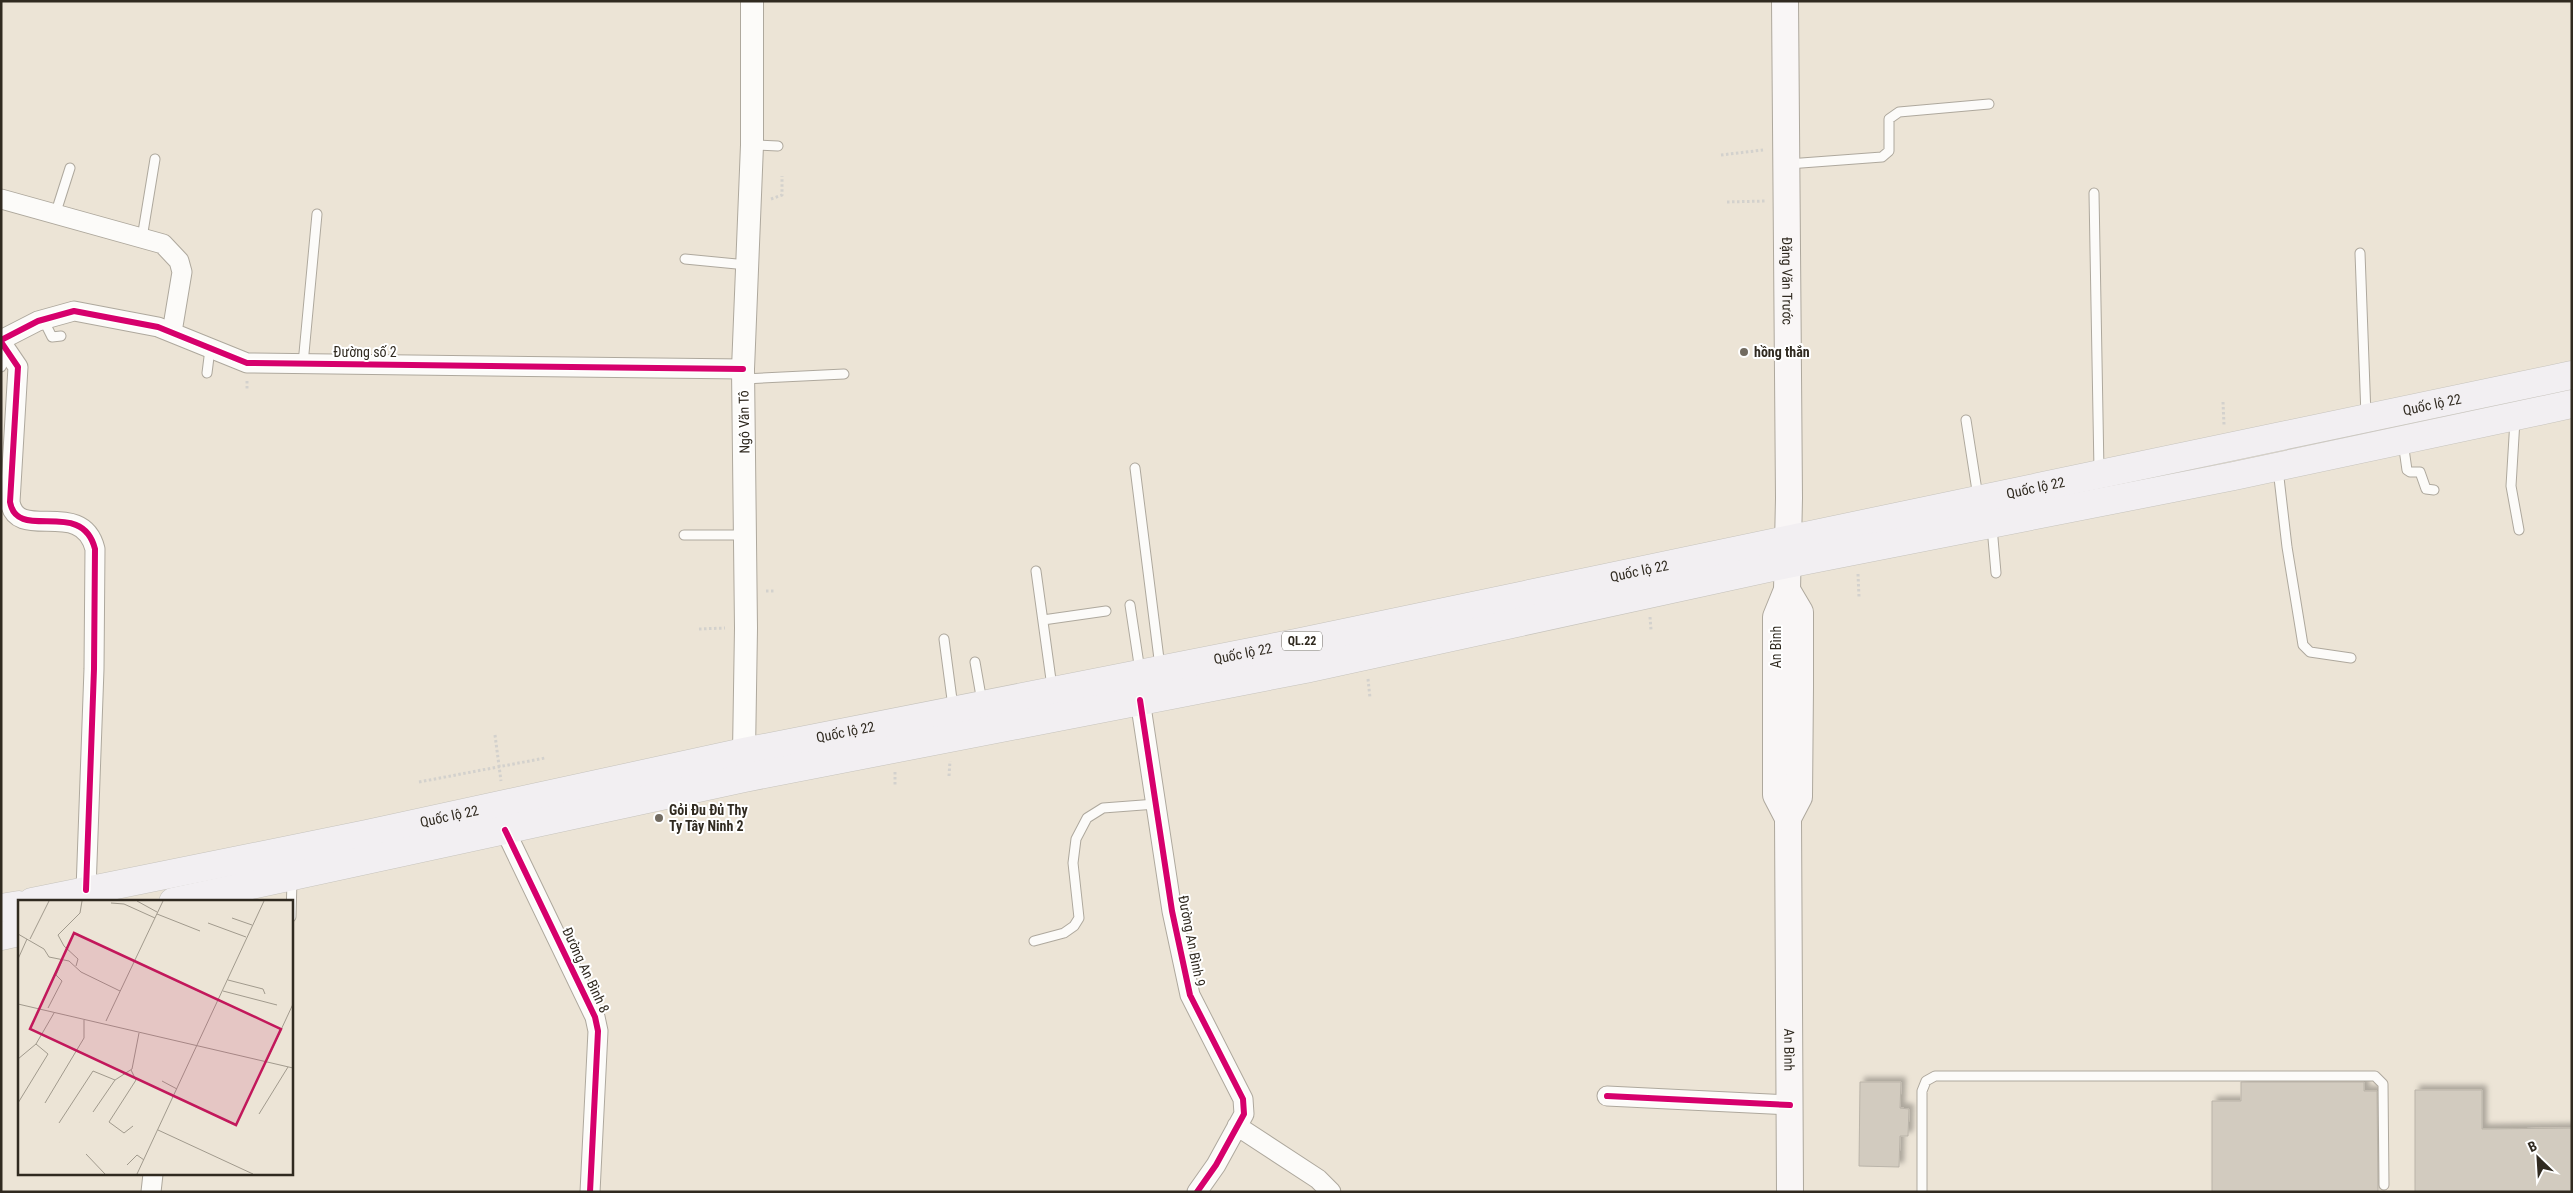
<svg xmlns="http://www.w3.org/2000/svg" width="2573" height="1193" viewBox="0 0 2573 1193" font-family="'Roboto Condensed',sans-serif">
	<style>
		.building { fill: #d2cbbf; stroke: #bab4a9; filter: url(#shadow) }
		.lines { fill: none; stroke-linecap: round; stroke-linejoin: round }
		.service-casing { stroke: #aea89d; stroke-width: 11 }
		.minor-casing { stroke: #aea89d; stroke-width: 21 }
		.tertiary-casing { stroke: #aea89d; stroke-width: 24 }
		.secondary-casing { stroke: #aea89d; stroke-width: 28 }
		.trunk-casing { stroke: #c6c3bc; stroke-width: 29 }
		.path { stroke: #d3d1cd; stroke-width: 3; stroke-dasharray: 2.5 2.5; stroke-linecap: butt }
		.service { stroke: #fcfbf9; stroke-width: 9 }
		.minor { stroke: #fcfbf9; stroke-width: 19 }
		.tertiary { stroke: #fcfbf9; stroke-width: 22 }
		.secondary { stroke: #f9f6f6; stroke-width: 26 }
		.trunk { stroke: #f2eff2; stroke-width: 28 }
		.cycleway-casing { stroke: #fff; stroke-width: 9 }
		.cycleway { stroke: #d6006c; stroke-width: 6 }
		.poi-dot { fill: #726b60; stroke: #fff; stroke-width: 2 }
		.labels { text-anchor: middle; stroke-width: 4; stroke-linejoin: round; paint-order: stroke }
		.shield { fill: #fff; stroke: #6e6a63; stroke-width: 1 }
		.shield-label { font-size: 12px; font-weight: bold; fill: #302a20 }
		.street-label { font-size: 14px; fill: #302a20; stroke: #fff }
		.poi-label { font-size: 14px; font-weight: bold; fill: #302a20; stroke: #fff; text-anchor: start }
		.inset-road { fill: none; stroke: #a19a8d; stroke-width: 1 }
		.view { fill: #c2185b; fill-opacity: 0.15; stroke: #c2185b; stroke-width: 2.5 }
		.inset-edge { fill: none; stroke: #302a20; stroke-width: 2.5 }
	</style>
	<defs>
		<filter id="shadow"><feDropShadow dx="4.5" dy="-4.5" stdDeviation="2.5" flood-color="#0004"/></filter>
	</defs>
	<rect width="100%" height="100%" fill="#ece4d6"/>
	<path class="building" d="M 1860,1082 L 1901,1082 L 1900,1108 L 1909,1109 L 1908,1136 L 1900,1136 L 1899,1167 L 1859,1166 Z
		M 2241,1082 L 2364,1082 L 2364,1091 L 2377,1091 L 2378,1192 L 2212,1192 L 2212,1101 L 2241,1101 Z
		M 2415,1090 L 2482,1090 L 2482,1129 L 2572,1128 L 2572,1192 L 2415,1192 Z"/>
	<g class="lines">
		<g class="service-casing">
			<path id="service" d="M 753,145 L 778,146
				M 1788,164 L 1882,157 L 1889,151 L 1889,119 L 1899,112 L 1989,104
				M 2094,193 L 2099,471
				M 55,215 L 70,168
				M 142,238 L 155,159
				M 2360,253 L 2366,416
				M 685,259 L 747,265
				M 43,319 L 52,337 L 61,336
				M 303,364 L 317,214
				M 1,367 L 9,353
				M 207,373 L 210,349
				M 744,379 L 844,374
				M 1966,420 L 1978,497
				M 2515,420 L 2511,486 L 2519,530
				M 2403,442 L 2407,470 L 2410,472 L 2420,472 L 2426,489 L 2434,490
				M 1135,468 L 1160,667
				M 2278,469 L 2287,547 L 2303,645 L 2310,652 L 2351,658
				M 1992,527 L 1996,573
				M 684,535 L 745,535
				M 1036,571 L 1052,687
				M 1130,605 L 1140,671
				M 1043,620 L 1106,611
				M 944,639 L 953,707
				M 975,662 L 982,702
				M 291,917 L 292,880
				M 1034,941 L 1064,933 L 1074,926 L 1079,918 L 1073,863 L 1076,839 L 1087,818 L 1103,808 L 1156,804
				M 1922,1192 L 1922,1091 L 1926,1081 L 1935,1076 L 2375,1076 L 2383,1084 L 2384,1185"/>
		</g>
		<g class="minor-casing">
			<path id="minor" d="M 1,199 L 163,244 L 179,261 L 182,272 L 172,332
				M 1,340 L 38,321 L 74,311 L 158,327 L 247,363 L 743,369
				M 1,342 L 18,367 L 10,502 C 17,543 82,497 95,549 L 94,669 L 86,890
				M 1140,700 L 1172,911 L 1190,995 L 1243,1099 L 1244,1114 L 1216,1165 L 1197,1192
				M 505,830 L 595,1017 L 598,1031 L 590,1192
				M 1607,1096 L 1790,1105
				M 1237,1126 L 1318,1179 L 1331,1192
				M 151,1192 L 153,1174"/>
		</g>
		<g class="tertiary-casing">
			<path id="tertiary" d="M 744,752 L 746,628 L 743,369 L 752,145 L 752,1"/>
		</g>
		<g class="secondary-casing">
			<g id="secondary">
				<path id="s1" d="M 1785,1 L 1789,498 L 1787,590 L 1776,617 L 1776,795 L 1788,818 L 1790,1192"/>
				<path d="M 1787,590 L 1800,612 L 1800,687 L 1799,797 L 1788,818"/>
			</g>
		</g>
		<g class="trunk-casing">
			<g id="trunk">
				<path id="s2" d="M 32,902 L 367,834 L 744,752 L 1296,643 L 2572,375"/>
				<path d="M 173,902 L 744,778 L 1305,669 L 1787,564 L 2234,476 L 2572,404"/>
				<path d="M 1,908 L 19,905"/>
				<path d="M 1,936 L 19,932"/>
			</g>
		</g>
		<path class="path" d="M 1721,155 L 1763,150
			M 771,199 L 782,195 L 782,176
			M 1727,202 L 1765,201
			M 247,381 L 247,389
			M 2223,402 L 2224,425
			M 1858,574 L 1859,597
			M 766,591 L 775,591
			M 1650,617 L 1651,630
			M 699,629 L 725,628
			M 1368,679 L 1370,698
			M 495,735 L 501,781
			M 895,772 L 895,787
			M 949,776 L 950,761
			M 419,782 L 545,758"/>
		<use href="#service" class="service"/>
		<use href="#minor" class="minor"/>
		<use href="#tertiary" class="tertiary"/>
		<use href="#secondary" class="secondary"/>
		<use href="#trunk" class="trunk"/>
		<g class="cycleway-casing">
			<path id="cycleway" d="M 1,340 L 38,321 L 74,311 L 158,327 L 247,363 L 743,369
				M 1,342 L 18,367 L 10,502 C 17,543 82,497 95,549 L 94,669 L 86,890
				M 1140,700 L 1172,911 L 1190,995 L 1243,1099 L 1244,1114 L 1216,1165 L 1197,1192
				M 505,830 L 595,1017 L 598,1031 L 590,1192
				M 1607,1096 L 1790,1105"/>
		</g>
		<use href="#cycleway" class="cycleway"/>
	</g>
	<g class="poi-dot">
		<circle cx="1744" cy="352" r="5"/>
		<circle cx="659" cy="818" r="5"/>
	</g>
	<g class="labels">
		<rect class="shield" x="1282" y="631.5" width="40" height="19" rx="4"/>
		<g class="shield-label">
			<text x="1302" y="645">QL.22</text>
		</g>
		<g class="street-label">
			<text dy="5" stroke="none"><textPath href="#s1" startOffset="280">Đặng Văn Trước</textPath></text>
			<text x="365" y="357">Đường số 2</text>
			<text dy="5" stroke="none"><textPath href="#s2" startOffset="2451">Quốc lộ 22</textPath></text>
			<text transform="translate(744 422) rotate(-91)" y="5">Ngô Văn Tô</text>
			<text dy="5" stroke="none"><textPath href="#s2" startOffset="2046">Quốc lộ 22</textPath></text>
			<text dy="5" stroke="none"><textPath href="#s2" startOffset="1641">Quốc lộ 22</textPath></text>
			<text transform="translate(1776 647) rotate(-90)" y="5">An Bình</text>
			<text dy="5" stroke="none"><textPath href="#s2" startOffset="1236">Quốc lộ 22</textPath></text>
			<text dy="5" stroke="none"><textPath href="#s2" startOffset="831">Quốc lộ 22</textPath></text>
			<text dy="5" stroke="none"><textPath href="#s2" startOffset="426">Quốc lộ 22</textPath></text>
			<text transform="translate(1192 941) rotate(79)" y="5">Đường An Bình 9</text>
			<text transform="translate(586 970) rotate(65)" y="5">Đường An Bình 8</text>
			<text dy="5" stroke="none"><textPath href="#s1" startOffset="1054">An Bình</textPath></text>
		</g>
		<g class="poi-label">
			<text x="1754" y="357">hồng thắn</text>
			<text x="669" y="815">Gỏi Đu Đủ Thy<tspan x="669" dy="16">Ty Tây Ninh 2</tspan></text>
		</g>
	</g>
	<g transform="translate(18 900)">
		<rect width="275" height="275" fill="#ece4d6"/>
		<path class="inset-road" d="M 119,1 L 139,12M 93,3 L 106,4 L 137,18M 139,14 L 182,31M 214,18 L 234,25M 190,23 L 228,37M 0,34 L 26,49 L 31,57 L 51,61 L 63,72 L 102,91M 12,39 L 31,1M 0,59 L 9,39M 58,66 L 60,59 L 46,46 L 40,35 L 62,13 L 64,1M 210,80 L 245,89 L 247,94M 205,91 L 259,105M 0,104 L 275,168M 30,108 L 44,81 L 38,75 L 44,61M 88,121 L 145,1M 0,159 L 18,144 L 36,113M 249,160 L 275,104M 113,170 L 118,180 L 91,222 L 106,233 L 115,226M 144,181 L 159,189M 0,203 L 30,154 L 18,144M 27,203 L 66,138 L 66,120M 75,212 L 97,180 L 114,169 L 121,133M 241,214 L 270,167M 41,223 L 75,171 L 97,180M 140,230 L 235,274M 68,254 L 87,274M 109,265 L 119,255 L 126,260M 119,274 L 246,1"/>
		<path class="view" d="M 56,33 L 263,129 L 218,225 L 12,129 Z"/>
		<rect width="275" height="275" class="inset-edge"/>
	</g>
	<rect width="2573" height="1193" fill="none" stroke="#302a20" stroke-width="5"/>
	<g transform="translate(2538 1158) rotate(335)" stroke="#ffffff" stroke-width="4" paint-order="stroke">
	<path d="M0-4L9 19L0 12L-9 19Z" fill="#302a20"/>
	<text y="-8" font-size="14" font-weight="bold" text-anchor="middle" fill="#302a20">B</text>
	</g>
</svg>
